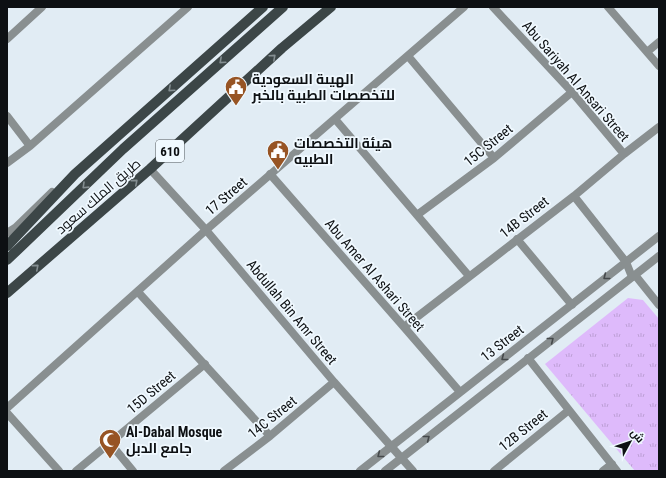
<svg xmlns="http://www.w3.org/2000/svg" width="666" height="478" viewBox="0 0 666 478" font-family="'Roboto Condensed',Cairo,sans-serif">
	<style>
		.grass { fill: url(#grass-tufts) }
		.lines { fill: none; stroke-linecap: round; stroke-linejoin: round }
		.minor { stroke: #898f90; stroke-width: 8 }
		.major { stroke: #3c4647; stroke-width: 10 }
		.oneway { stroke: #848e91 }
		.oneway2 { stroke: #45494b }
		.labels { text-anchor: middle; stroke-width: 3.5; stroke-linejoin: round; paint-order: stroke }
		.shield { fill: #f0f9ff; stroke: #51565a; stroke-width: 1 }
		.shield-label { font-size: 13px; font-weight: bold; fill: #0d1013 }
		.poi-label { font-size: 14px; font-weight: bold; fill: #0d1013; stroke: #f0f9ff; text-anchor: start }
		.street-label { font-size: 14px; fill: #0d1013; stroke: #f0f9ff }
	</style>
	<defs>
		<pattern id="grass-tufts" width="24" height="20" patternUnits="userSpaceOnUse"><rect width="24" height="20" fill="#debafb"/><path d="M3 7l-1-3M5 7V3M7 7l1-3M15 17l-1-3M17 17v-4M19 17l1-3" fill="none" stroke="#bd9fd6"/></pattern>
	</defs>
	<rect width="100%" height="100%" fill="#e1ecf4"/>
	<path class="grass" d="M 628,298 L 643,300 L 659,319 L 659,471 L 635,471 L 545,364 Z"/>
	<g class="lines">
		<path class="minor" d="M 493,7 L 572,92 L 624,154
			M 608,7 L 659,66
			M 7,39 L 42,7
			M 647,52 L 659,42
			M 408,56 L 494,158
			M 7,116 L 30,146
			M 335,119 L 469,276
			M 7,163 L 30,146 L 188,7
			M 150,169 L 206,230 L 334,382 L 413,471
			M 270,174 L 404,327 L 460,392
			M 574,196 L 626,262 L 632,277
			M 417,215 L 494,158 L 572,92
			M 7,233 L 15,228 L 52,192
			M 517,239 L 572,305
			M 635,275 L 659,305
			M 138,292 L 270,436
			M 404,327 L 574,196 L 624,154 L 659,127
			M 528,358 L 617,471
			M 7,408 L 206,230 L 464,7
			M 7,413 L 59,471
			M 110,443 L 133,471
			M 76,471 L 205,364
			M 224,471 L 270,436 L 334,382
			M 360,471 L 659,236
			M 385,471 L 659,256
			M 494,471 L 569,410
			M 603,471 L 612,464"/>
		<path class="major" d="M 7,246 L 75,174 L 263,7
			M 7,260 L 123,149 L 283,7
			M 7,293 L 150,169 L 282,48 L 331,7"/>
	</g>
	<defs><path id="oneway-chevron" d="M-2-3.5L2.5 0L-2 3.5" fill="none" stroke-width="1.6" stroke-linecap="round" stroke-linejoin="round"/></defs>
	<g class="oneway">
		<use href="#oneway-chevron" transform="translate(273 57) rotate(-42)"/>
		<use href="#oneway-chevron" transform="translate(222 61) rotate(138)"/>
		<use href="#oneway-chevron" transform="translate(171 89) rotate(138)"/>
		<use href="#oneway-chevron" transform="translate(135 182) rotate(-41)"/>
		<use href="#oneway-chevron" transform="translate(85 186) rotate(136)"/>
		<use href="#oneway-chevron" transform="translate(36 267) rotate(-41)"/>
	</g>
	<g class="oneway2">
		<use href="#oneway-chevron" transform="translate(606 277) rotate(142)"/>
		<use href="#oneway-chevron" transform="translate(551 340) rotate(-38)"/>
		<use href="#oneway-chevron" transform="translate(504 358) rotate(142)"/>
		<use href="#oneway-chevron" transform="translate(427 438) rotate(-38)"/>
		<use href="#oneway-chevron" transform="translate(380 455) rotate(142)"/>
	</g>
	<defs>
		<g id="civic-pin" transform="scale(1.15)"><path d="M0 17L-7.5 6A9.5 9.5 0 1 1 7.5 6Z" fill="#975424" stroke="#f0f9ff"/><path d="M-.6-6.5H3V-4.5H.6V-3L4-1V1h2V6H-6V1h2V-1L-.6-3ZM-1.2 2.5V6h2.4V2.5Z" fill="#fff"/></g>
		<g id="mosque-pin" transform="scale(1.15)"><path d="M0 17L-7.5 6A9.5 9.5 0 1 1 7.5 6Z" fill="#975424" stroke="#f0f9ff"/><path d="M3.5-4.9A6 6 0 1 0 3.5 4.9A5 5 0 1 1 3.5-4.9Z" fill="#fff"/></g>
	</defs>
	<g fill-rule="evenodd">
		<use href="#civic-pin" x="236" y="87"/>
		<use href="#civic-pin" x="278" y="151"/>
		<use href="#mosque-pin" x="110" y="440"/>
	</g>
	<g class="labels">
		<rect class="shield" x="156" y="140" width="28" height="22" rx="3"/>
		<g class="shield-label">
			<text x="170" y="156">610</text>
		</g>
		<g class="poi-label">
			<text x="252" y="84">الهيىة السعودية<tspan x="252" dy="16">للتخصصات الطبية بالخبر</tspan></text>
			<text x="294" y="148">هيئة التخصصات<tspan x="294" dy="16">الطبيه</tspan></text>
			<text x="126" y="437">Al-Dabal Mosque<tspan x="126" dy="16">جامع الدبل</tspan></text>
		</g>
		<g class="street-label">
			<text transform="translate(576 81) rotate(49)" y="5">Abu Sariyah Al Ansari Street</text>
			<text transform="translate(488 145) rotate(-39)" y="5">15C Street</text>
			<text transform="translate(98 196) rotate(-41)" y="5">طريق الملك سعود</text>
			<text transform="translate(226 196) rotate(-41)" y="5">17 Street</text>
			<text transform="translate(524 217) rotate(-38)" y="5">14B Street</text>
			<text transform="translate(375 275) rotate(49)" y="5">Abu Amer Al Ashari Street</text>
			<text transform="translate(292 312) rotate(50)" y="5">Abdullah Bin Amr Street</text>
			<text transform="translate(502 343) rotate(-38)" y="5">13 Street</text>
			<text transform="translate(151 392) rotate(-40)" y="5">15D Street</text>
			<text transform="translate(272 417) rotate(-39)" y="5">14C Street</text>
			<text transform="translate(523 430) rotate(-39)" y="5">12B Street</text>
		</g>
	</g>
	<rect width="666" height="478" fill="none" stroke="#0d1013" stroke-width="16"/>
	<g transform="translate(630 442) rotate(50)" stroke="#f0f9ff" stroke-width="3" paint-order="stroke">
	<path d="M0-3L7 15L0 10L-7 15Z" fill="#0d1013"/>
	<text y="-6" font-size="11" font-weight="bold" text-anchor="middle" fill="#0d1013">ش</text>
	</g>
</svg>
